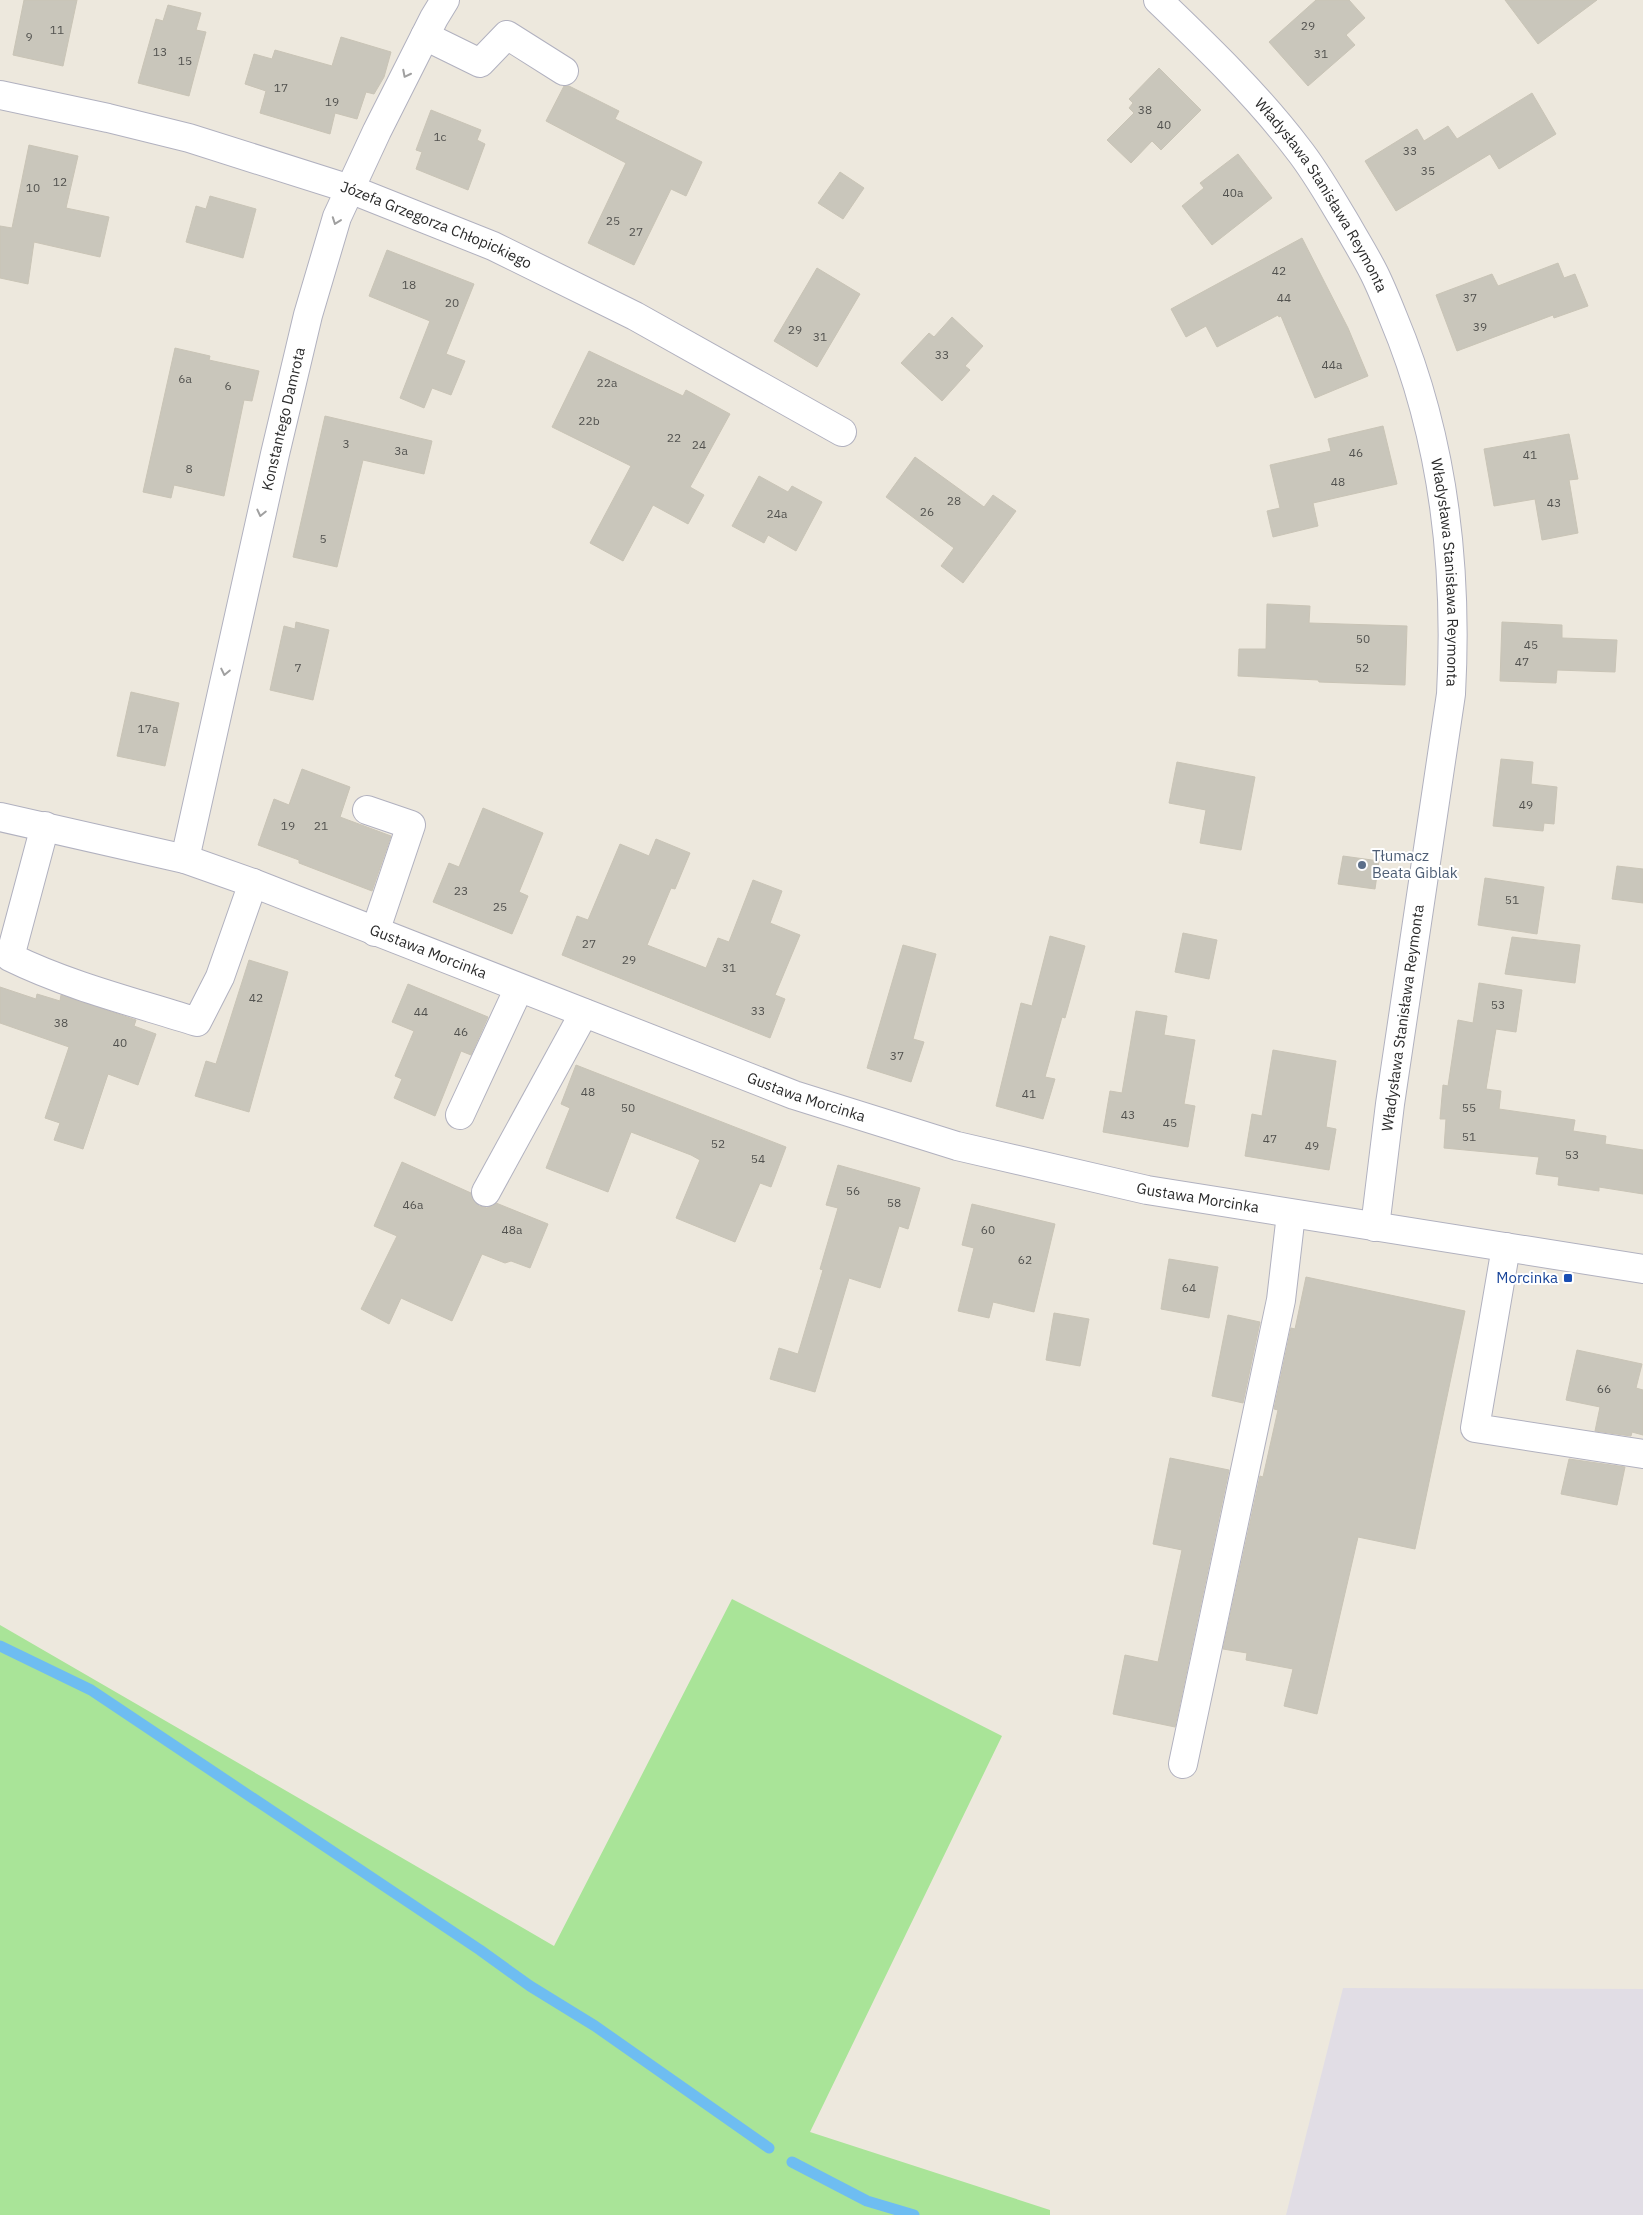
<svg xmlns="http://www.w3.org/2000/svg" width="1643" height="2215" viewBox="0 0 1643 2215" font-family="'IBM Plex Sans',sans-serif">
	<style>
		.industrial { fill: #e1dde5 }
		.green { fill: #a9e498 }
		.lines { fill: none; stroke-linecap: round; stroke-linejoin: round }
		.stream { stroke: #6ebdf1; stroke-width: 11 }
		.building { fill: #c9c6bb; stroke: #c9c4b6 }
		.minor-casing { stroke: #b1b1bf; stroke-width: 30 }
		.minor { stroke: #fff; stroke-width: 28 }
		.oneway { stroke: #a0a0a0 }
		.service-dot { fill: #5c6f8a; stroke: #fff; stroke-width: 2 }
		.transit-dot { fill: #1a4fb4; stroke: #fff; stroke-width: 2 }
		.labels { text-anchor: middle; stroke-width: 4; stroke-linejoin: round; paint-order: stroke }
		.number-label { font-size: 12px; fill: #52524f }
		.street-label { font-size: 15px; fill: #2b2b2b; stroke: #fff }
		.service-label { font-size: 15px; fill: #4e5e75; stroke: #fff; text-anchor: start }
		.transit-label { font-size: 15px; fill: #164399; stroke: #fff; text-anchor: end }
	</style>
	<rect width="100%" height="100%" fill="#ede8dd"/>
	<path class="industrial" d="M 1343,1988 L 1643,1989 L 1643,2215 L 1286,2215 Z"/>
	<path class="green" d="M 732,1599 L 1002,1736 L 810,2132 L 1050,2210 L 1050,2215 L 0,2215 L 0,1625 L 554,1946 Z"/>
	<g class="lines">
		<path class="stream" d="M 0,1646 L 91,1690 L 480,1950 L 530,1986 L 595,2026 L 769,2148
			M 792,2162 L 867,2201 L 914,2215"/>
	</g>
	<path class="building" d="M 24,0 L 77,0 L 63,66 L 13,55 Z
		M 1316,0 L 1349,0 L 1365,18 L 1346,35 L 1355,45 L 1308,86 L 1269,42 Z
		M 1505,0 L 1597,0 L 1538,44 Z
		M 168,5 L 201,13 L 196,30 L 206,32 L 189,96 L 138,83 L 156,19 L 163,21 Z
		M 341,37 L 391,52 L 384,77 L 374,94 L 366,92 L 357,119 L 335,113 L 330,134 L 260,113 L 266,91 L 245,84 L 254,54 L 272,59 L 275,50 L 332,66 Z
		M 1159,68 L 1201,110 L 1161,150 L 1152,141 L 1131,163 L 1107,140 L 1134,113 L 1129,108 L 1133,103 L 1129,99 Z
		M 564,86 L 569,86 L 619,111 L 615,119 L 702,162 L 686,196 L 671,189 L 634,265 L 588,243 L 626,163 L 546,121 Z
		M 1532,93 L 1556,134 L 1499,169 L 1490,154 L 1396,211 L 1365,161 L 1417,129 L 1424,141 L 1448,126 L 1457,139 Z
		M 431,110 L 481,130 L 477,140 L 485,144 L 468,190 L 416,169 L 422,152 L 416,150 Z
		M 29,145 L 78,156 L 66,208 L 109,217 L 100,257 L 34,242 L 28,284 L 0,278 L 0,226 L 12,228 Z
		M 1238,154 L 1272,198 L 1212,245 L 1182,206 L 1204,188 L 1200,183 Z
		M 840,172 L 864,188 L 843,219 L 818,203 Z
		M 210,196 L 256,209 L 243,258 L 186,242 L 196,206 L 206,209 Z
		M 1302,238 L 1348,328 L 1368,376 L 1315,398 L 1281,316 L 1279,317 L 1278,315 L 1217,347 L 1206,326 L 1186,337 L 1171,309 Z
		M 387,250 L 474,284 L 446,354 L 465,361 L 451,395 L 432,388 L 424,408 L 400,398 L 430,321 L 369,296 Z
		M 1558,263 L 1564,278 L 1575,274 L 1588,306 L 1554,318 L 1553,315 L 1457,351 L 1436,295 L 1492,274 L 1498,286 Z
		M 817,268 L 860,294 L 817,367 L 774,341 Z
		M 952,317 L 983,346 L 965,366 L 970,370 L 942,401 L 901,363 L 929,333 L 934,337 Z
		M 175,348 L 210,356 L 209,360 L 259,371 L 252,401 L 244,400 L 224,496 L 174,485 L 171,498 L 143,492 Z
		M 589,351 L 683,396 L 686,390 L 730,414 L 690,487 L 704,495 L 688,524 L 653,505 L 623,561 L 590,543 L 631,466 L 552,427 Z
		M 325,416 L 432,441 L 424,474 L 363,460 L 337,567 L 293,557 Z
		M 1383,426 L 1397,484 L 1313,503 L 1318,526 L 1273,537 L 1267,511 L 1280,508 L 1270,465 L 1331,451 L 1328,439 Z
		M 1569,434 L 1578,479 L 1569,480 L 1578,533 L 1542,540 L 1535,499 L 1494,506 L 1484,449 Z
		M 915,457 L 984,507 L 993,495 L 1016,511 L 963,583 L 941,566 L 954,548 L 886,497 Z
		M 759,476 L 788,492 L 792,486 L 822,502 L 796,551 L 768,535 L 764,543 L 732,526 Z
		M 1267,604 L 1310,606 L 1309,623 L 1407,626 L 1405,685 L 1319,682 L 1318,680 L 1238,676 L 1239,649 L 1266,649 Z
		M 296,622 L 329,630 L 313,700 L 270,690 L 284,626 L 295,629 Z
		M 1502,622 L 1562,625 L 1562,638 L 1617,640 L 1615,672 L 1557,670 L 1556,683 L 1500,681 Z
		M 131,692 L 179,703 L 165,766 L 117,756 Z
		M 1501,759 L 1533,762 L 1531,784 L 1557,787 L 1554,824 L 1544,823 L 1543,831 L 1493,826 Z
		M 1177,762 L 1255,777 L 1241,850 L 1200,843 L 1206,810 L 1169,803 Z
		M 302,769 L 350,787 L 340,817 L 391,836 L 372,891 L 299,863 L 299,860 L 258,845 L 274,799 L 289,805 Z
		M 483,808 L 543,833 L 519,892 L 528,896 L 512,934 L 433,902 L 449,863 L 459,867 Z
		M 656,839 L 690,853 L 675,889 L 671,888 L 647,945 L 706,968 L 718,938 L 729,942 L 753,880 L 782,891 L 770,923 L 800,935 L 775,995 L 785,999 L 770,1038 L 562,955 L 577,916 L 588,920 L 620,844 L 649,856 Z
		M 1343,856 L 1379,861 L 1375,889 L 1338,884 Z
		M 1617,866 L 1643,869 L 1643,903 L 1612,899 Z
		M 1485,878 L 1544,887 L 1537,934 L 1478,925 Z
		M 1183,933 L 1217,940 L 1209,979 L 1175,972 Z
		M 1050,936 L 1085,946 L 1065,1018 L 1062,1017 L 1045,1077 L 1055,1079 L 1043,1119 L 996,1106 L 1021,1003 L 1032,1006 Z
		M 1512,937 L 1580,945 L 1575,983 L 1505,974 Z
		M 903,945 L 936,954 L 913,1039 L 924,1042 L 911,1082 L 867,1068 Z
		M 249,960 L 288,972 L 249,1112 L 195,1096 L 206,1061 L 216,1064 Z
		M 1479,983 L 1522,990 L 1516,1032 L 1496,1029 L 1486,1089 L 1501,1091 L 1499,1109 L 1575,1120 L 1573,1131 L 1606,1136 L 1605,1144 L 1643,1150 L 1643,1194 L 1599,1187 L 1599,1191 L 1558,1185 L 1559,1177 L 1536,1174 L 1539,1157 L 1444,1148 L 1446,1119 L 1440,1119 L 1443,1085 L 1448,1086 L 1458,1020 L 1473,1023 Z
		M 408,984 L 488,1017 L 471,1055 L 461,1051 L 435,1116 L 394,1098 L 402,1079 L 395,1076 L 414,1031 L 392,1022 Z
		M 0,987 L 36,999 L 37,994 L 60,1001 L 61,995 L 136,1020 L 134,1026 L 156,1034 L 138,1085 L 108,1074 L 83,1149 L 54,1140 L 60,1123 L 45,1118 L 69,1047 L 0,1023 Z
		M 1136,1011 L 1167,1016 L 1164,1035 L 1195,1040 L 1184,1104 L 1195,1106 L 1188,1147 L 1103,1132 L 1110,1091 L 1122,1093 Z
		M 1273,1050 L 1336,1061 L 1326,1127 L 1336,1129 L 1329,1170 L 1245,1156 L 1252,1114 L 1262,1116 Z
		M 576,1065 L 786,1147 L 771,1187 L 760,1183 L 735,1242 L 676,1218 L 700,1160 L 691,1155 L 631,1132 L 608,1192 L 546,1168 L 570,1108 L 561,1104 Z
		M 402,1162 L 471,1193 L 473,1200 L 479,1206 L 487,1208 L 496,1203 L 548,1224 L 530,1268 L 511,1261 L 505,1263 L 482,1254 L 452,1321 L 401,1298 L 389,1324 L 361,1309 L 397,1236 L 374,1226 Z
		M 838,1165 L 920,1188 L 908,1229 L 899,1226 L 880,1288 L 849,1278 L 815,1392 L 770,1379 L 779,1348 L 798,1354 L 823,1270 L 820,1269 L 838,1208 L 826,1205 Z
		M 972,1204 L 1055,1224 L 1034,1312 L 993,1302 L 989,1318 L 958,1311 L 974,1248 L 962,1245 Z
		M 1169,1259 L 1218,1267 L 1209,1318 L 1161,1309 Z
		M 1306,1277 L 1465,1311 L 1415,1549 L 1358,1537 L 1317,1714 L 1284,1706 L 1293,1669 L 1246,1660 L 1247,1653 L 1223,1649 L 1260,1476 L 1263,1477 L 1278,1410 L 1274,1409 L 1291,1328 L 1295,1329 Z
		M 1054,1313 L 1089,1319 L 1080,1366 L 1046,1360 Z
		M 1228,1315 L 1260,1322 L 1243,1403 L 1212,1396 Z
		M 1577,1350 L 1642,1364 L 1636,1388 L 1643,1390 L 1643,1435 L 1632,1432 L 1631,1436 L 1595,1431 L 1600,1407 L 1566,1400 Z
		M 1170,1458 L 1229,1470 L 1175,1727 L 1113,1714 L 1125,1655 L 1158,1662 L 1182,1550 L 1153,1544 Z
		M 1569,1459 L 1625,1467 L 1617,1505 L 1561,1494 Z"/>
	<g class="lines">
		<g class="minor-casing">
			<g id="minor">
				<path id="s1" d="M 1158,0 C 1207,47 1257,95 1298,149 C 1317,173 1331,199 1347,225 C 1356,241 1366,257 1374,273 C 1381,287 1387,302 1393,317 C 1443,436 1458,566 1451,694 L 1390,1104 L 1375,1227"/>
				<path d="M 425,36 L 480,63 L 507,35 L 564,71"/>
				<path id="s2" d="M 0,95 L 108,118 L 189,138 L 350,189 L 493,246 L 635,316 L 842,432"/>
				<path d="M 367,810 L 411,825 L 375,932"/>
				<path id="s3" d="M 0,817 L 185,859 L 253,883 L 794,1095 L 957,1146 L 1147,1190 L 1643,1269"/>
				<path d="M 45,826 L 10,957 C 69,986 134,1002 197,1022 L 220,977 L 253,883"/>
				<path id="s4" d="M 185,859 L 275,454 L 308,315 L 337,217 L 377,131 L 434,18 L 445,0"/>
				<path d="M 460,1115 L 519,988"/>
				<path d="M 486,1192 L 584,1013"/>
				<path d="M 1506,1247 L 1475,1428 L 1643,1454"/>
				<path d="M 1183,1764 L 1281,1300 L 1291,1214"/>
			</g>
		</g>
		<use href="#minor" class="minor"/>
	</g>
	<defs><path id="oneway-chevron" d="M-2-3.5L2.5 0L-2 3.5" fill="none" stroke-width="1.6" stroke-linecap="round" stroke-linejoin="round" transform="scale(1.25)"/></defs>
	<g class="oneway">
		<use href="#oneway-chevron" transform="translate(406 74) rotate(117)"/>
		<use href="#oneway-chevron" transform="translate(336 221) rotate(110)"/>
		<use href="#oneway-chevron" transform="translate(261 513) rotate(103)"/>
		<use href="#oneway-chevron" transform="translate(225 672) rotate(102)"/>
	</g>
	<circle class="service-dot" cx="1362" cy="865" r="5"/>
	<rect class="transit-dot" x="1563" y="1273" width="10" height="10" rx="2.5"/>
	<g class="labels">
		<g class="number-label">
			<text x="1308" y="30">29</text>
			<text x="57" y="34">11</text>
			<text x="29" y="41">9</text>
			<text x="160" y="56">13</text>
			<text x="1321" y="58">31</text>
			<text x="185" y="65">15</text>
			<text x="281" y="92">17</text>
			<text x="332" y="106">19</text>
			<text x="1145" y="114">38</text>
			<text x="1164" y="129">40</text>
			<text x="440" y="141">1c</text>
			<text x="1410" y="155">33</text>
			<text x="1428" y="175">35</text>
			<text x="60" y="186">12</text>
			<text x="33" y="192">10</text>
			<text x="1233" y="197">40a</text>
			<text x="613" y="225">25</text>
			<text x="636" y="236">27</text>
			<text x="1279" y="275">42</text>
			<text x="409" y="289">18</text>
			<text x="1284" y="302">44</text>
			<text x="1470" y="302">37</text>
			<text x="452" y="307">20</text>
			<text x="1480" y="331">39</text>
			<text x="795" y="334">29</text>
			<text x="820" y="341">31</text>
			<text x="942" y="359">33</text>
			<text x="1332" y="369">44a</text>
			<text x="185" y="383">6a</text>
			<text x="607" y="387">22a</text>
			<text x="228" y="390">6</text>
			<text x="589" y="425">22b</text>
			<text x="674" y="442">22</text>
			<text x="346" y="448">3</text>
			<text x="699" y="449">24</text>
			<text x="401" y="455">3a</text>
			<text x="1356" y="457">46</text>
			<text x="1530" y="459">41</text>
			<text x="189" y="473">8</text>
			<text x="1338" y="486">48</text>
			<text x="954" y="505">28</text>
			<text x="1554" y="507">43</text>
			<text x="927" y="516">26</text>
			<text x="777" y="518">24a</text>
			<text x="323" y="543">5</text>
			<text x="1363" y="643">50</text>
			<text x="1531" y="649">45</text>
			<text x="1522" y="666">47</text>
			<text x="298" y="672">7</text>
			<text x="1362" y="672">52</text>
			<text x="148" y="733">17a</text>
			<text x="1526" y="809">49</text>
			<text x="288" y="830">19</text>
			<text x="321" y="830">21</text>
			<text x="461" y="895">23</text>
			<text x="1512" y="904">51</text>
			<text x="500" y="911">25</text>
			<text x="589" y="948">27</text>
			<text x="629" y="964">29</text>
			<text x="729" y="972">31</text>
			<text x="256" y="1002">42</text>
			<text x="1498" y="1009">53</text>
			<text x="758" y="1015">33</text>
			<text x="421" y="1016">44</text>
			<text x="61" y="1027">38</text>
			<text x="461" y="1036">46</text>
			<text x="120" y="1047">40</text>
			<text x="897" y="1060">37</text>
			<text x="588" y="1096">48</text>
			<text x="1029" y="1098">41</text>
			<text x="628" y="1112">50</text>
			<text x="1469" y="1112">55</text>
			<text x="1128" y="1119">43</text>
			<text x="1170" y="1127">45</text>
			<text x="1469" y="1141">51</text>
			<text x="1270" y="1143">47</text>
			<text x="718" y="1148">52</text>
			<text x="1312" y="1150">49</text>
			<text x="1572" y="1159">53</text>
			<text x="758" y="1163">54</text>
			<text x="853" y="1195">56</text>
			<text x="894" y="1207">58</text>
			<text x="413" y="1209">46a</text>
			<text x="512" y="1234">48a</text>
			<text x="988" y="1234">60</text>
			<text x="1025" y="1264">62</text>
			<text x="1189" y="1292">64</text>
			<text x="1604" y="1393">66</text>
		</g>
		<g class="street-label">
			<text dy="5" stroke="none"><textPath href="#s1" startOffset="256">Władysława Stanisława Reymonta</textPath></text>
			<text dy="5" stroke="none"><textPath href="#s2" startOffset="456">Józefa Grzegorza Chłopickiego</textPath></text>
			<text dy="5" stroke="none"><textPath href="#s4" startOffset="451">Konstantego Damrota</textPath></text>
			<text dy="5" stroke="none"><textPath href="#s1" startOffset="661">Władysława Stanisława Reymonta</textPath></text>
			<text dy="5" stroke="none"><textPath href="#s3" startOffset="450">Gustawa Morcinka</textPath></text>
			<text transform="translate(1403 1018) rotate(-82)" y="5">Władysława Stanisława Reymonta</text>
			<text dy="5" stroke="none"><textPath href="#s3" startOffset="855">Gustawa Morcinka</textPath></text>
			<text dy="5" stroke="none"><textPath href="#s3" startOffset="1260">Gustawa Morcinka</textPath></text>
		</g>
		<g class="service-label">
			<text x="1372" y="861">Tłumacz<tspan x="1372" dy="17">Beata Giblak</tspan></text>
		</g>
		<g class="transit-label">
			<text x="1558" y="1283">Morcinka</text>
		</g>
	</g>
</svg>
